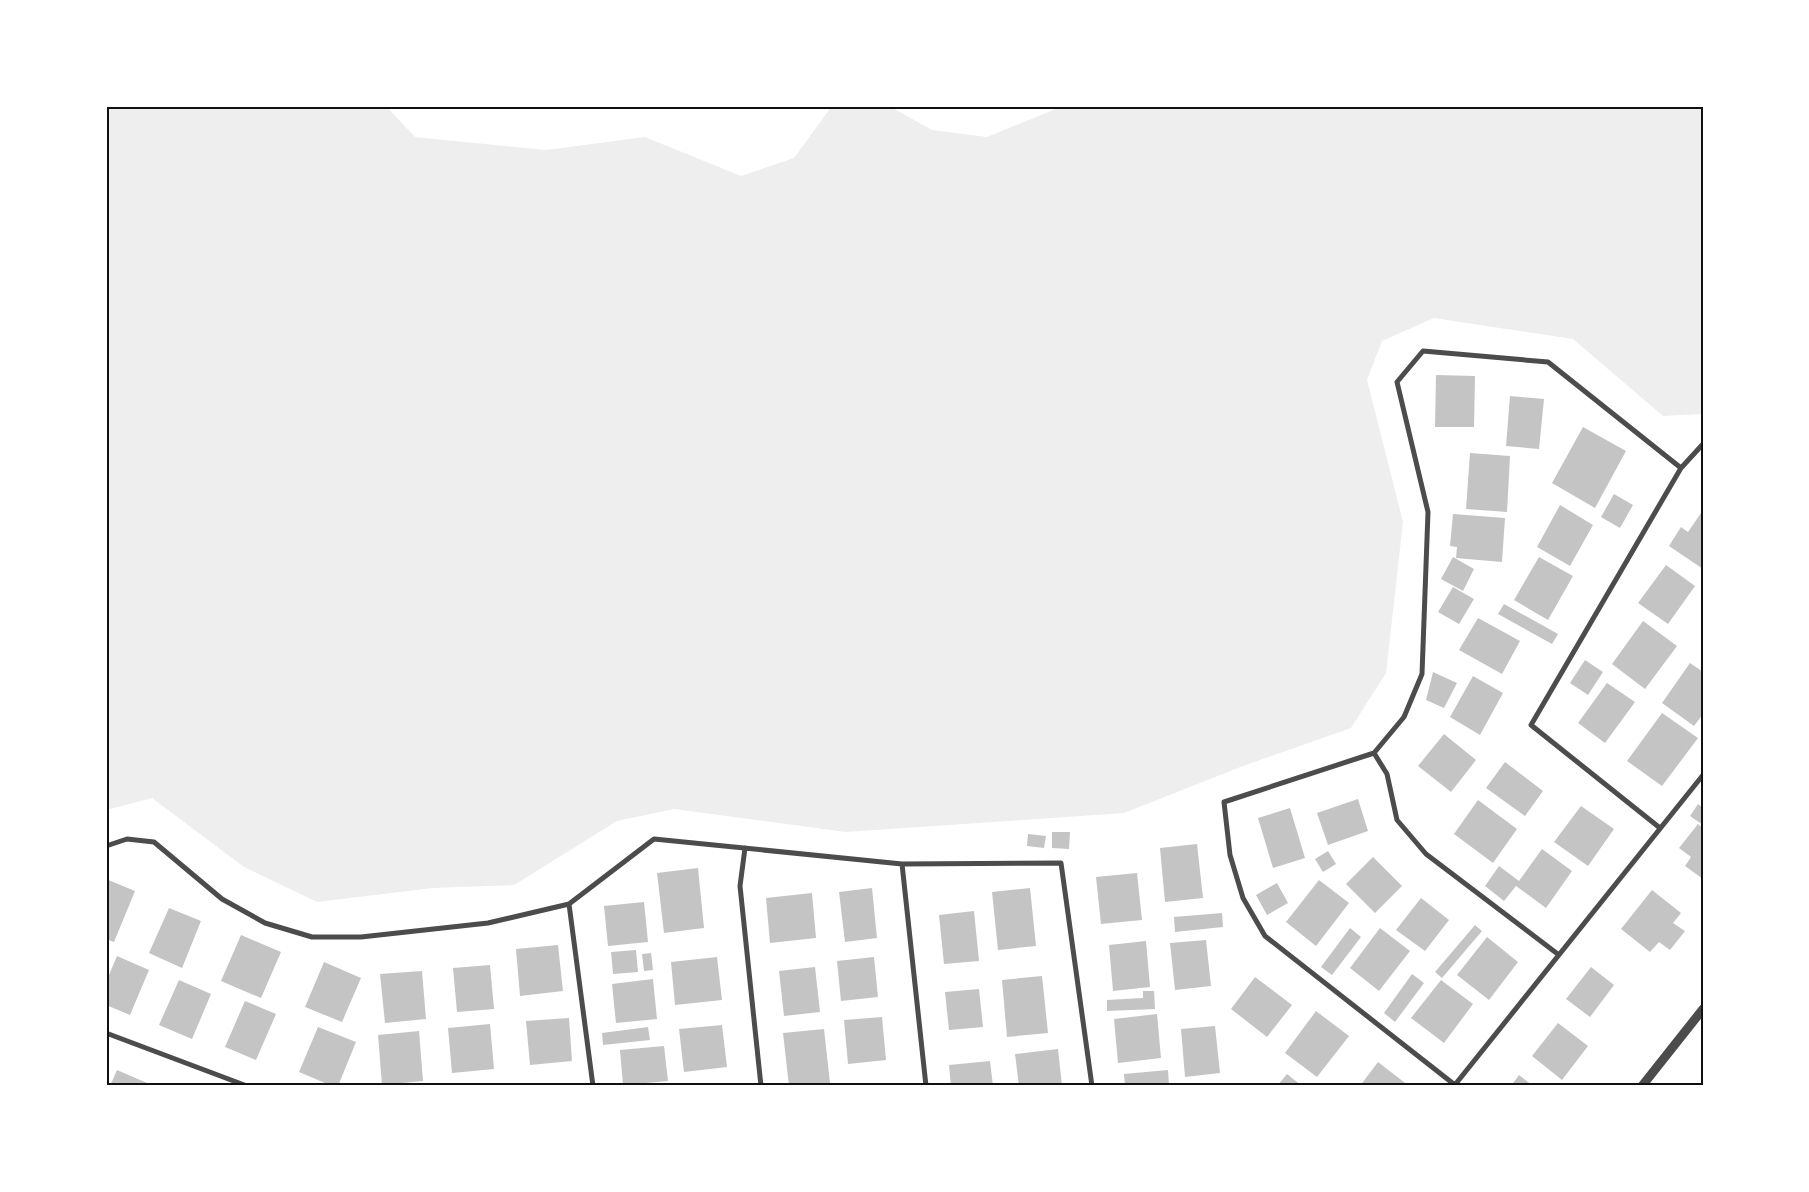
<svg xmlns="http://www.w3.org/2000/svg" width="1809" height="1192" viewBox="0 0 1809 1192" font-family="'Titillium Web',sans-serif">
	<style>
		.green { fill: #eee }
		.building { fill: #c4c4c4 }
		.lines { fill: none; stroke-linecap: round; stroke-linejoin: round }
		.minor { stroke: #4c4c4c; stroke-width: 5 }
		.tertiary { stroke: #4c4c4c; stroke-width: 9 }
		.neatline { fill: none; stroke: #111; stroke-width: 2 }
	</style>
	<rect width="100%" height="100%" fill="#fff"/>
	<path class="green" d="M 106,106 L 386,106 L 415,137 L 546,150 L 645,137 L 741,176 L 794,158 L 832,106 L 889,106 L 932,130 L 987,137 L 1063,106 L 1703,106 L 1703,414 L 1663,416 L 1573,339 L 1434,318 L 1382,341 L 1367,380 L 1403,522 L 1386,673 L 1351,728 L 1243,766 L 1124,813 L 846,832 L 674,809 L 617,821 L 514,885 L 433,888 L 317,902 L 244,867 L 152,798 L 106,810 Z"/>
	<path class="building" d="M 1436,375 L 1475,376 L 1474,427 L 1435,427 Z
		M 1510,396 L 1544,399 L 1539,449 L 1506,446 Z
		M 1583,427 L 1626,451 L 1595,508 L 1552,483 Z
		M 1470,453 L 1510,456 L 1507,512 L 1466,509 Z
		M 1614,494 L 1633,505 L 1620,528 L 1601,517 Z
		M 1560,505 L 1593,525 L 1570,566 L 1537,547 Z
		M 1703,510 L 1703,569 L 1669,546 L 1681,527 L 1688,532 Z
		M 1453,514 L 1505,518 L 1502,562 L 1456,558 L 1457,547 L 1450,546 Z
		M 1453,557 L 1474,569 L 1463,591 L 1441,579 Z
		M 1539,557 L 1573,576 L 1548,620 L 1514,600 Z
		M 1666,565 L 1695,586 L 1668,624 L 1638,603 Z
		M 1453,587 L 1474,599 L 1459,624 L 1438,612 Z
		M 1504,604 L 1558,634 L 1552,644 L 1498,614 Z
		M 1478,618 L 1520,641 L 1502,674 L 1459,650 Z
		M 1643,621 L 1677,646 L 1645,689 L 1612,664 Z
		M 1585,660 L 1603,672 L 1588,695 L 1570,683 Z
		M 1690,663 L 1703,672 L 1703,714 L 1694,726 L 1662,703 Z
		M 1433,672 L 1457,683 L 1444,708 L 1426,700 Z
		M 1473,676 L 1503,693 L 1480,735 L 1450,717 Z
		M 1607,683 L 1635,702 L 1605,743 L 1578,723 Z
		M 1662,713 L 1698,738 L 1662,786 L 1627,761 Z
		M 1444,734 L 1476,760 L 1451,792 L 1418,766 Z
		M 1505,762 L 1543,791 L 1525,816 L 1486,788 Z
		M 1358,799 L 1368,831 L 1328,845 L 1317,813 Z
		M 1478,800 L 1517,829 L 1493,863 L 1454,834 Z
		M 1698,804 L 1703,808 L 1703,825 L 1690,816 Z
		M 1581,806 L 1614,829 L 1588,866 L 1554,842 Z
		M 1290,808 L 1305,858 L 1273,868 L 1258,818 Z
		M 1698,824 L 1703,828 L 1703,879 L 1685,866 L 1691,857 L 1679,848 Z
		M 1052,832 L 1070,832 L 1069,849 L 1052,848 Z
		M 1028,834 L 1046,836 L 1044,848 L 1027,846 Z
		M 1197,844 L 1203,898 L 1165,902 L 1160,848 Z
		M 1542,849 L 1572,871 L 1546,908 L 1516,886 L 1504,901 L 1485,886 L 1499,866 L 1519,881 Z
		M 1328,851 L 1336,864 L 1323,872 L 1315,859 Z
		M 1373,857 L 1402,886 L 1375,913 L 1346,884 Z
		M 698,868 L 704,928 L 664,933 L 657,873 Z
		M 1137,873 L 1142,920 L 1101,924 L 1096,877 Z
		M 106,879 L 135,891 L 114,942 L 106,939 Z
		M 1319,880 L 1349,903 L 1316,946 L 1286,922 Z
		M 1277,883 L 1288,903 L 1267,915 L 1256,895 Z
		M 872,888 L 877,938 L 845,942 L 839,892 Z
		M 1030,888 L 1036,946 L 998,950 L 992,892 Z
		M 1652,890 L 1681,913 L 1673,923 L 1685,931 L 1670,950 L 1659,942 L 1650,952 L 1621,929 Z
		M 812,893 L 816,938 L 770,943 L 766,898 Z
		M 1421,898 L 1449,920 L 1425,951 L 1396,930 Z
		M 644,902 L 648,942 L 608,946 L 604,906 Z
		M 169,908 L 201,921 L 182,968 L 149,953 Z
		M 974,911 L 979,961 L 944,964 L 939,915 Z
		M 1222,913 L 1223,927 L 1175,932 L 1174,917 Z
		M 1475,925 L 1482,931 L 1442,978 L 1435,972 Z
		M 1350,928 L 1361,937 L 1332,975 L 1321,967 Z
		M 1380,928 L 1410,951 L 1379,991 L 1350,968 Z
		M 241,935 L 281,952 L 261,998 L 221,981 Z
		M 1487,937 L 1518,962 L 1489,1000 L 1457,975 Z
		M 1206,940 L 1211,986 L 1175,990 L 1170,943 Z
		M 1146,941 L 1150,987 L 1113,991 L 1109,945 Z
		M 558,945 L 563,991 L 520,996 L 516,949 Z
		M 636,950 L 638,972 L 613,974 L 611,952 Z
		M 651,953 L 653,970 L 644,971 L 642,954 Z
		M 117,956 L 149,970 L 130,1015 L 106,1005 L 106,982 Z
		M 717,957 L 722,1000 L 675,1005 L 671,962 Z
		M 874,957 L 878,997 L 841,1001 L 837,961 Z
		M 324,962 L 361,978 L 342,1022 L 305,1007 Z
		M 490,965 L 494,1009 L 457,1012 L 453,968 Z
		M 815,967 L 820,1012 L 784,1016 L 779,971 Z
		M 1591,967 L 1614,985 L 1590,1017 L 1566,999 Z
		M 422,971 L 426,1019 L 385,1023 L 380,974 Z
		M 1412,974 L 1424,983 L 1395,1022 L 1384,1013 Z
		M 1042,976 L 1048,1033 L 1007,1037 L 1002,980 Z
		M 1255,977 L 1292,1005 L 1267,1037 L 1231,1009 Z
		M 653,979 L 657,1019 L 616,1023 L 612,984 Z
		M 179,980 L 211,994 L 192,1039 L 159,1025 Z
		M 1441,980 L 1473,1004 L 1444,1043 L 1411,1018 Z
		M 979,989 L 983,1027 L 949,1030 L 945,992 Z
		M 1143,991 L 1154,991 L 1155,1009 L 1107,1011 L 1107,1000 L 1143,998 Z
		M 245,1001 L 276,1014 L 256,1060 L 225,1047 Z
		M 1316,1011 L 1349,1036 L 1317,1077 L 1285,1053 Z
		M 1157,1014 L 1161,1058 L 1118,1063 L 1114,1019 Z
		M 882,1017 L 886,1060 L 848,1064 L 844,1020 Z
		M 569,1018 L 572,1061 L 530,1065 L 526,1021 Z
		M 1558,1023 L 1588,1046 L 1562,1080 L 1532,1056 Z
		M 490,1024 L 494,1069 L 452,1073 L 448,1028 Z
		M 722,1025 L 727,1067 L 684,1072 L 679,1029 Z
		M 1215,1026 L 1220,1073 L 1185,1077 L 1181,1029 Z
		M 318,1027 L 356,1042 L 338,1086 L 332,1086 L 299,1072 Z
		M 648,1027 L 650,1040 L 603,1045 L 602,1033 Z
		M 824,1029 L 830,1083 L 789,1086 L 783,1033 Z
		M 419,1031 L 423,1081 L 382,1085 L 378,1035 Z
		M 664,1046 L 668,1081 L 623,1085 L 620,1050 Z
		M 1058,1049 L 1062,1086 L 1019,1086 L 1015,1054 Z
		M 990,1061 L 993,1086 L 951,1086 L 949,1065 Z
		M 1378,1062 L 1409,1086 L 1360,1086 Z
		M 117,1070 L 154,1086 L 110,1086 Z
		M 1168,1070 L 1169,1086 L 1125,1086 L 1124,1074 Z
		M 1287,1074 L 1302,1086 L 1277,1086 Z
		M 1519,1075 L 1533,1086 L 1511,1086 Z"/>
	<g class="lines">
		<path class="minor" d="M 1374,753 L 1387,774 L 1397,820 L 1426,854 L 1559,955
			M 1660,828 L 1531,725 L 1681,468 L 1703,444
			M 106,846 L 127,839 L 154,842 L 222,899 L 265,923 L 312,937 L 361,937 L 488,923 L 569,904 L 654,839 L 902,864 L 926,1086
			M 745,848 L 740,886 L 761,1086
			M 902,864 L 1061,863 L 1092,1086
			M 569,904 L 593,1086
			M 106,1033 L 247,1086
			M 1455,1085 L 1265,936 L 1243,898 L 1230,855 L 1224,802 L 1374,753 L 1404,717 L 1422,674 L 1428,512 L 1397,382 L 1423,351 L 1548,362 L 1681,468
			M 1454,1086 L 1703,775"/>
		<path class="tertiary" d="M 1642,1086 L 1703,1009"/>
	</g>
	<rect width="1809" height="1192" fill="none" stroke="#ffffff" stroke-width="215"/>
	<rect x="108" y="108" width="1594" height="976" class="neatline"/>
</svg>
